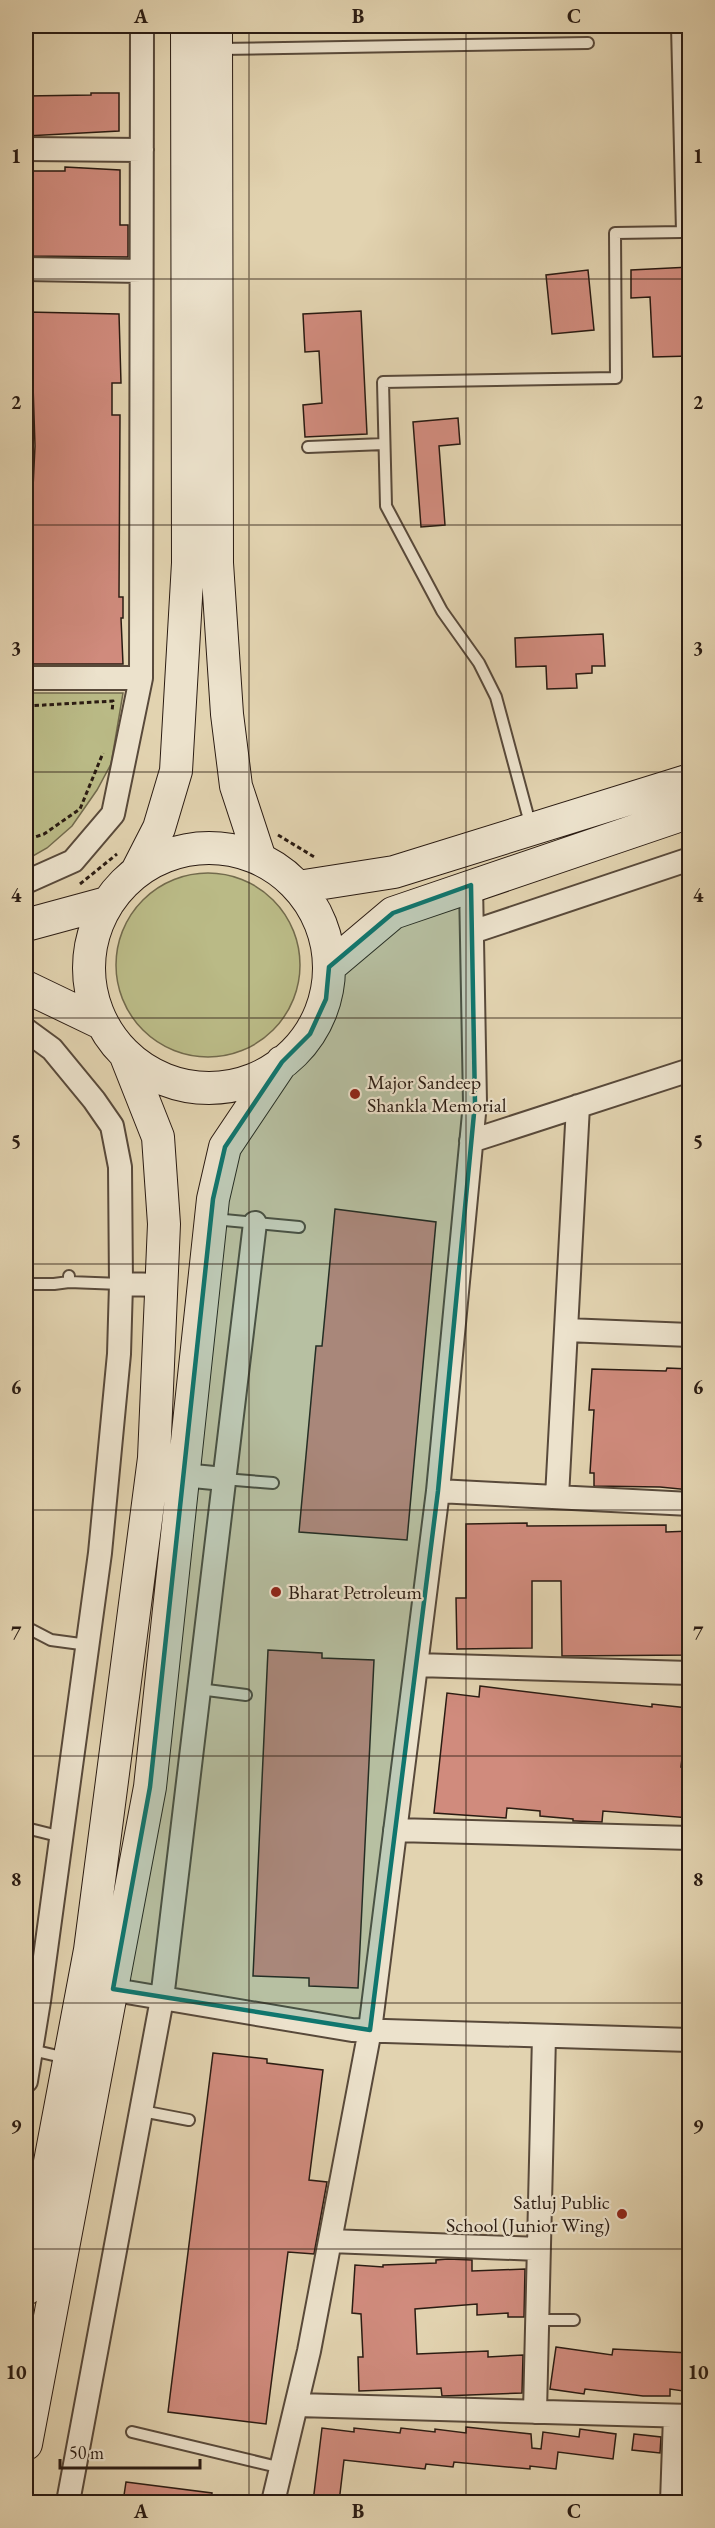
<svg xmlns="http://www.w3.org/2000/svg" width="715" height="2528" viewBox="0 0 715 2528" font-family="'EB Garamond',serif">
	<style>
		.green { fill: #baba86; stroke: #726a4c; stroke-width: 1.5 }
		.building { fill: #d08b7d; stroke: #2a1b12; stroke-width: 1.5 }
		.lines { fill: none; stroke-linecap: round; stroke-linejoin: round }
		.lane-casing { stroke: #58493a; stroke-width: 14 }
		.street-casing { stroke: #58493a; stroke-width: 26 }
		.secondary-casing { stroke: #2a1b12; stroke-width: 34 }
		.path { stroke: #2a1b12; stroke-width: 3; stroke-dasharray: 4.5 3; stroke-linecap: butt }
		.lane { stroke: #ece2cc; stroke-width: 10 }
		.street { stroke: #ece2cc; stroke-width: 22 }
		.secondary { stroke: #ece2cc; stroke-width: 32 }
		.marked { fill: #0f766e; fill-opacity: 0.2; stroke: #0f766e; stroke-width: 4.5; stroke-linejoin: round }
		.grid { fill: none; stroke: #2a1b12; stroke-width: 1.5; stroke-opacity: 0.55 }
		.poi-dot { fill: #8f2418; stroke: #ece2cc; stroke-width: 2 }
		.labels { text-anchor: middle; stroke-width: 4.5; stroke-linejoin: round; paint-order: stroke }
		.poi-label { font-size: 20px; fill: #2a1b12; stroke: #ece2cc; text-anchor: start }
		.neatline { fill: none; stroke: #2a1b12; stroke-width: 2 }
		.grid-label { font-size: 20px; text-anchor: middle; font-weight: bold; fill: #2a1b12 }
	</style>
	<rect width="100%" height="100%" fill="#e2d3b0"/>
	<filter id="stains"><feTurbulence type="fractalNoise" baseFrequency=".00333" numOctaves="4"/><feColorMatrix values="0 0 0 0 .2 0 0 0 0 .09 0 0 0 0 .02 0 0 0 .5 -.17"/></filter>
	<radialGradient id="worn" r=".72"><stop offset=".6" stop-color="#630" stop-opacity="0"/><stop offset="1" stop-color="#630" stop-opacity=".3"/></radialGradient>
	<path class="green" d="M 26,693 L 123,693 L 111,764 L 97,790 L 72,826 L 47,848 L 26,860 Z
		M116 965a92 92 0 1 1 184 0a92 92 0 1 1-184 0Z"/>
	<path class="building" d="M 91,93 L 119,93 L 119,131 L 26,136 L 26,96 L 91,95 Z
		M 65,167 L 120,170 L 120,225 L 128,225 L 128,257 L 26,256 L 26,171 L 65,171 Z
		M 690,267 L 690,356 L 653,357 L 650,297 L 631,298 L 631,270 Z
		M 588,270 L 594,330 L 552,334 L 546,275 Z
		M 361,311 L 367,434 L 305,437 L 303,405 L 322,403 L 319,351 L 305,352 L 303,314 Z
		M 27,312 L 119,314 L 121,383 L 112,383 L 112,415 L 120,415 L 119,597 L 123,597 L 123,618 L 121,618 L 123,664 L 27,664 L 26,540 L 30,540 L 30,488 L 33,488 L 35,446 L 33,385 L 30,385 L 30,360 L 27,360 Z
		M 458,418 L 460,444 L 439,446 L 445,525 L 421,527 L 413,422 Z
		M 603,634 L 605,666 L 592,666 L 592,673 L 576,674 L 577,688 L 547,689 L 546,666 L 516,667 L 515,638 Z
		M 335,1209 L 436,1222 L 407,1540 L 299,1532 L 316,1346 L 322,1346 Z
		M 667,1368 L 690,1369 L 687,1434 L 690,1435 L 690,1490 L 660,1487 L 594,1486 L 594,1473 L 590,1473 L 594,1410 L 589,1410 L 592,1369 L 666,1371 Z
		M 527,1523 L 527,1526 L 666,1525 L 666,1532 L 690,1531 L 690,1655 L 562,1656 L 561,1581 L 532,1581 L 532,1648 L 457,1649 L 456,1598 L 466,1598 L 466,1524 Z
		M 268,1650 L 322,1653 L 322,1658 L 374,1660 L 358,1988 L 309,1986 L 309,1978 L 253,1976 Z
		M 480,1686 L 652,1707 L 652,1704 L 688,1708 L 681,1767 L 690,1767 L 690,1818 L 603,1811 L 602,1822 L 576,1821 L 573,1821 L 573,1819 L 540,1816 L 540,1811 L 507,1808 L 506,1818 L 434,1813 L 447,1693 L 479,1697 Z
		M 213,2053 L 267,2059 L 267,2063 L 323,2070 L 309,2180 L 327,2182 L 314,2254 L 288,2252 L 266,2424 L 168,2412 Z
		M 448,2259 L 472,2260 L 472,2271 L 525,2269 L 524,2317 L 508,2317 L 508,2313 L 477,2315 L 477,2304 L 415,2309 L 417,2354 L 488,2351 L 488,2357 L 523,2355 L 522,2393 L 442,2396 L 441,2388 L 359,2391 L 358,2357 L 363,2357 L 361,2314 L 352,2313 L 355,2265 L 383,2267 L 383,2265 L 436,2263 L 436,2260 Z
		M 556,2347 L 612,2355 L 613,2349 L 690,2353 L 690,2392 L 670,2389 L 670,2396 L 643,2396 L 585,2389 L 584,2394 L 550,2389 Z
		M 466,2427 L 531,2434 L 532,2448 L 541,2449 L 543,2432 L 579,2437 L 580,2429 L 616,2434 L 613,2459 L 558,2452 L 556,2469 L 530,2466 L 530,2469 L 454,2462 L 453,2467 L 426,2464 L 425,2469 L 344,2460 L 339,2502 L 313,2502 L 322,2428 L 354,2432 L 354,2428 L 400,2433 L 401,2428 L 435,2432 L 435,2429 L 466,2433 Z
		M 634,2434 L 661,2437 L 660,2453 L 632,2450 Z
		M 126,2482 L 212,2493 L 211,2502 L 123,2502 Z"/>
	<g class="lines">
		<g class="lane-casing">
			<path id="lane" d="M 219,49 L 588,43
				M 308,447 L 384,444
				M 531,827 L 496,697 L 479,663 L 442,611 L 386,506 L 383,382 L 616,378 L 615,233 L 682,232 L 677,26
				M 214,1219 L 299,1227
				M 69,1276 L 69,1282 L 121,1284
				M 26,1284 L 54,1284 L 69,1282
				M 224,1479 L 273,1483
				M 26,1627 L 51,1640 L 88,1645
				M 199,1689 L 246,1695
				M 26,1828 L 62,1837
				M 32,2050 L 66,2058
				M 142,2111 L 189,2120
				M 538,2320 L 574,2320
				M 132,2432 L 282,2468"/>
		</g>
		<g class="street-casing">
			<path id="street" d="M 26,149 L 142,150
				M 26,269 L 141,271
				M 26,678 L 141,678
				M 26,882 L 73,861 L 113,814 L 141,678 L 142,26
				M 472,932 L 690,859
				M 26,1030 L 52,1049 L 94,1100 L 112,1126 L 120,1167 L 121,1284 L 119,1354 L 100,1553 L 39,2001 L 26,2081
				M 471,1141 L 690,1070
				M 121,1284 L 161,1285
				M 566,1330 L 690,1335
				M 183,1475 L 224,1479
				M 438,1491 L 690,1504
				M 557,1497 L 578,1106
				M 416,1665 L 690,1673
				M 395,1830 L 690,1838
				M 97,1987 L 352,2030 L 690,2040
				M 330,2241 L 539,2249
				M 297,2405 L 690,2416
				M 535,2412 L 544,2036
				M 68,2502 L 162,1999 L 255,1223
				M 273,2502 L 309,2351 L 370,2030 L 438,1491 L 475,1103 L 471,885
				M 672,2502 L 675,2416"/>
		</g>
		<g class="secondary-casing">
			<path id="secondary" d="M 216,26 L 217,563 L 227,714 L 236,786 L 260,859
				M89 968a120 120 0 1 1 240 0a120 120 0 1 1-240 0Z
				M 137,871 L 159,828 L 176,771 L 188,563 L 187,26
				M 298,887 L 394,872 L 690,780
				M 26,925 L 107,903
				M 329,967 L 393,913 L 690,812
				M 26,987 L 101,1023
				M 26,2289 L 90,1950 L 154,1458 L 164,1224 L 158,1137 L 126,1056
				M 26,2444 L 150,1787 L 213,1199 L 225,1147 L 282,1062"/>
		</g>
		<path class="path" d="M 27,702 L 29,858
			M 27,706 L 113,701 L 112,712
			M 278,835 L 316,858
			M 29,839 L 44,834 L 80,809 L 103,753
			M101 968a107 107 0 1 1 214 0a107 107 0 1 1-214 0Z
			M 80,884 L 117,854"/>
		<use href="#lane" class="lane"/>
		<use href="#street" class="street"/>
		<use href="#secondary" class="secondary"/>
	</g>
	<path class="marked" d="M 471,885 L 475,1103 L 438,1491 L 370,2030 L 113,1989 L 150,1787 L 213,1199 L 225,1147 L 282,1062 L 310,1034 L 326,999 L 329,967 L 393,913 Z"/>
	<path class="grid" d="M 249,26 L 249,2502M 466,26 L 466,2502M 26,279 L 690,279M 26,525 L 690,525M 26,772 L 690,772M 26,1018 L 690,1018M 26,1264 L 690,1264M 26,1510 L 690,1510M 26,1756 L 690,1756M 26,2003 L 690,2003M 26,2249 L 690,2249"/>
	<g class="poi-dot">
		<circle cx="355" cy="1094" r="6"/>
		<circle cx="276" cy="1592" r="6"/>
		<circle cx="622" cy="2214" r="6"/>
	</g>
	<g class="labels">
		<g class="poi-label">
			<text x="367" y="1089">Major Sandeep<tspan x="367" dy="23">Shankla Memorial</tspan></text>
			<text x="288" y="1599">Bharat Petroleum</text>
			<text x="610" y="2209" text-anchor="end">Satluj Public<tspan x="610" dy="23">School (Junior Wing)</tspan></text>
		</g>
	</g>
	<rect width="715" height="2528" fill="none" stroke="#e2d3b0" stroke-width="66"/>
	<path d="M60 2459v9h140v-9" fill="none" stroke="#2a1b12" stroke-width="3"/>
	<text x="69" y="2459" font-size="18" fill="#2a1b12" stroke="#ece2cc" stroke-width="4.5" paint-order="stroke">50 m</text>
	<rect x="33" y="33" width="649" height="2462" class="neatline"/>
	<g class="grid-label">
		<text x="141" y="23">A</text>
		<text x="358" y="23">B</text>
		<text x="574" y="23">C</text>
		<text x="16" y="163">1</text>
		<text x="698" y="163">1</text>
		<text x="16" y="409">2</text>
		<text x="698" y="409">2</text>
		<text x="16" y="655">3</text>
		<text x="698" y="655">3</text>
		<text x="16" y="902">4</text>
		<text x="698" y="902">4</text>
		<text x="16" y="1148">5</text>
		<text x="698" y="1148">5</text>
		<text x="16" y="1394">6</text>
		<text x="698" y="1394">6</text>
		<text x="16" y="1640">7</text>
		<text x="698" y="1640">7</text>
		<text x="16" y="1886">8</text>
		<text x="698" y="1886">8</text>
		<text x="16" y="2133">9</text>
		<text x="698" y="2133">9</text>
		<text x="16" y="2379">10</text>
		<text x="698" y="2379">10</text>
		<text x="141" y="2518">A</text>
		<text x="358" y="2518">B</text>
		<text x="574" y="2518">C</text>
	</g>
	<rect width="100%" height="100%" filter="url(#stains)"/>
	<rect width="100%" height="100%" fill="url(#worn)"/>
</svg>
